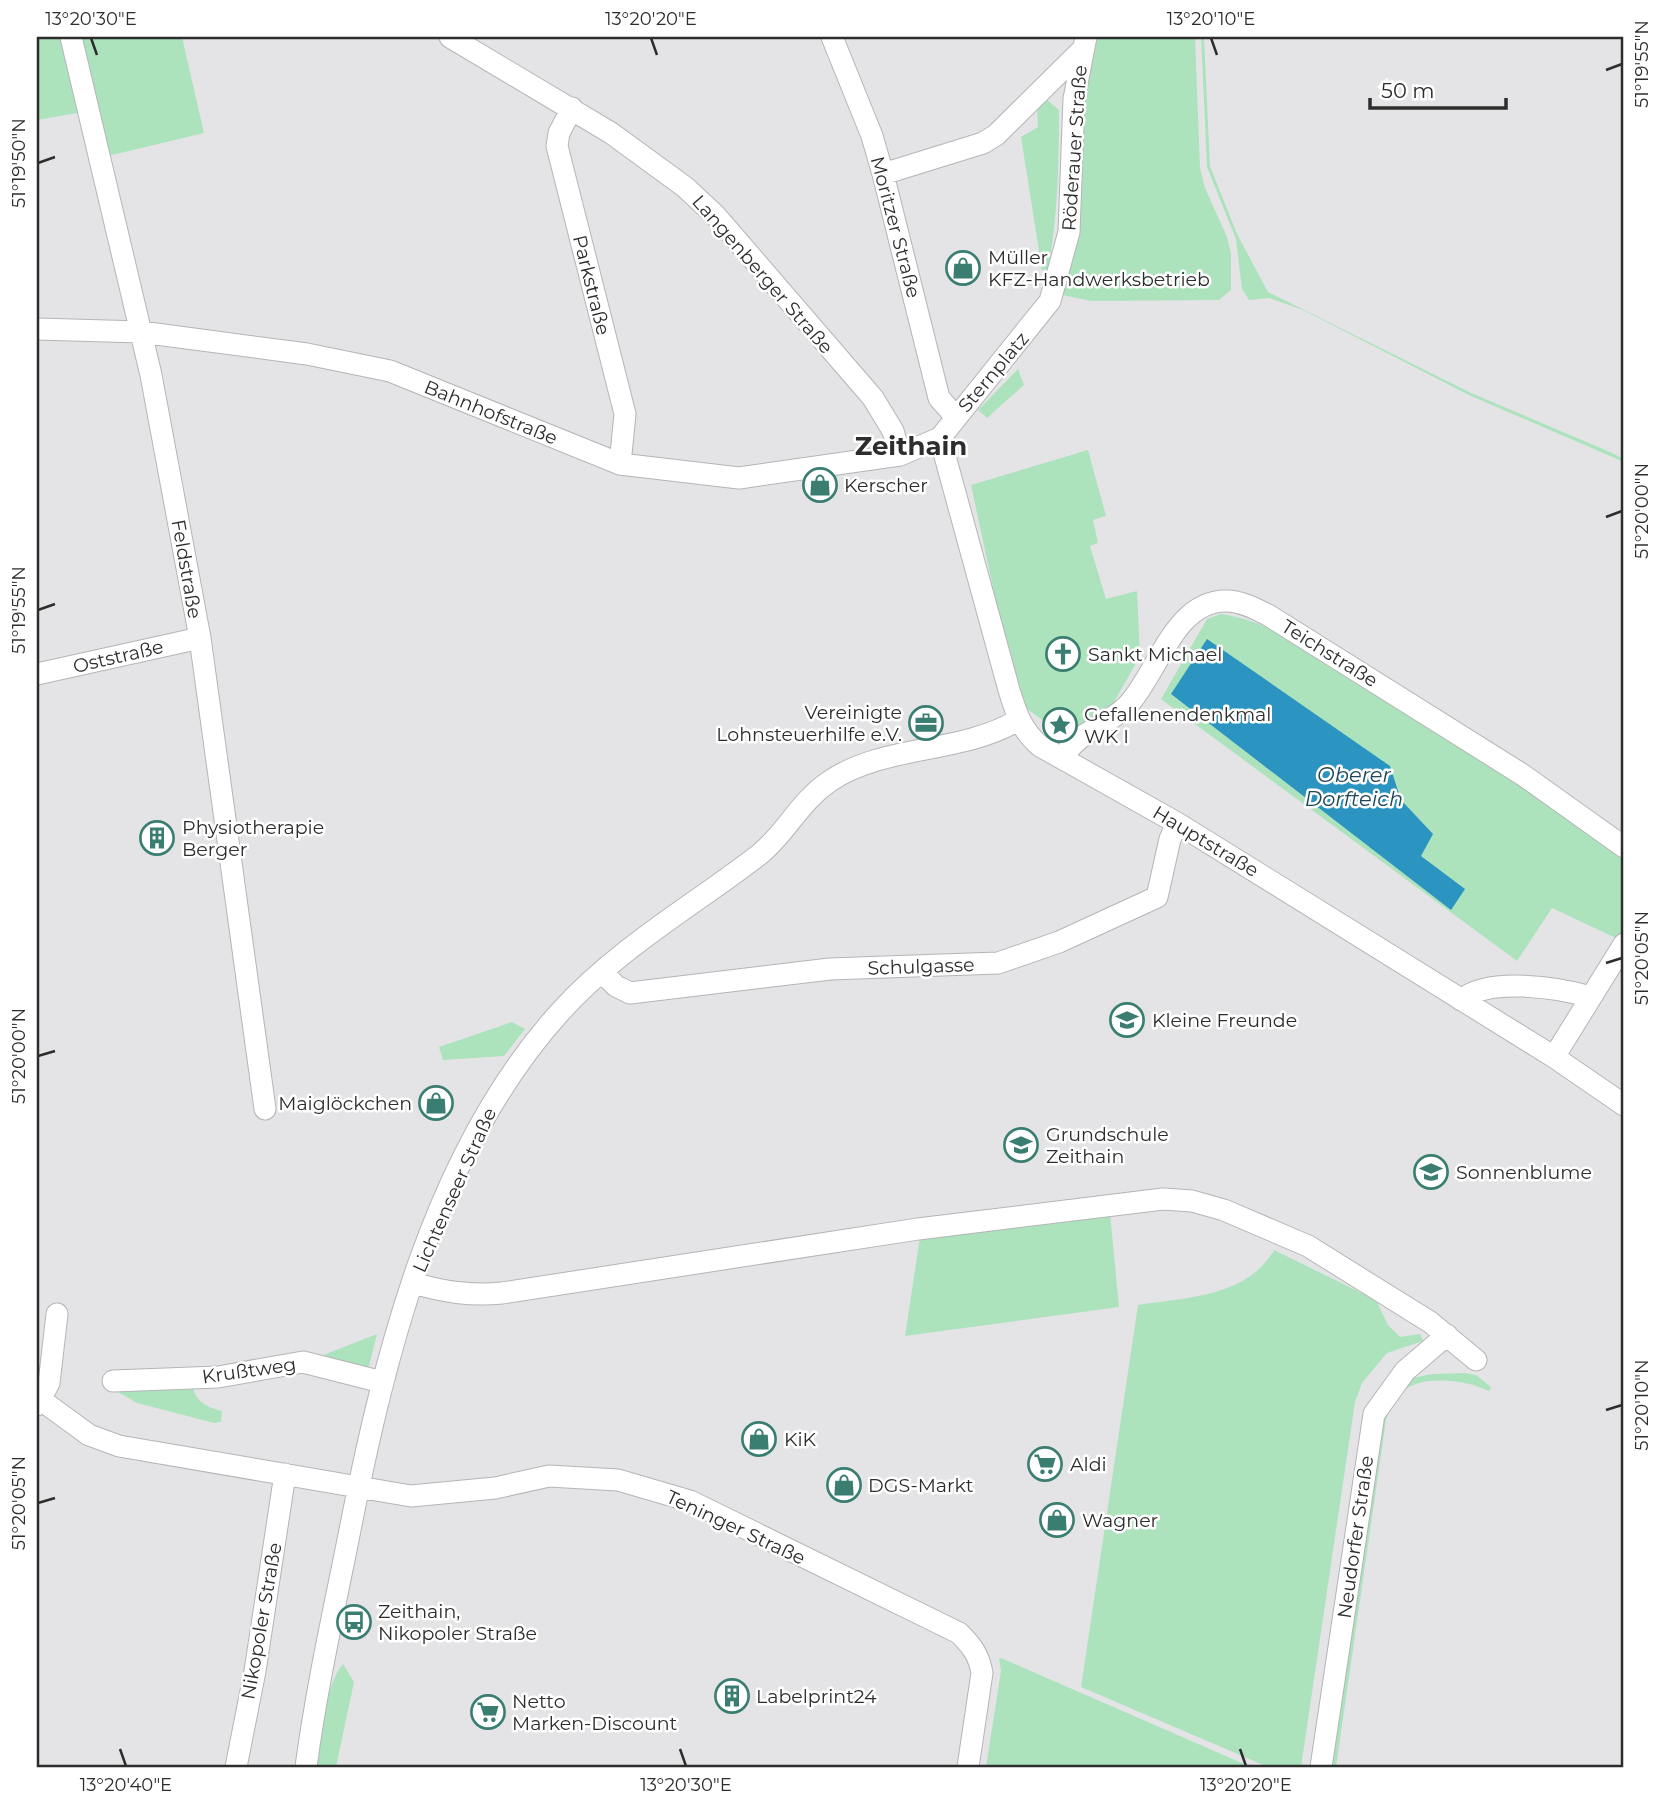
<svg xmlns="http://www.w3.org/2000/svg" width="1661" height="1804" viewBox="0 0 1661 1804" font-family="Montserrat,sans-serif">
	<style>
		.green { fill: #ace3bd }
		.water { fill: #2c94c0 }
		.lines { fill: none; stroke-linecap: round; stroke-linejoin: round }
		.minor-casing { stroke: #b5b5b8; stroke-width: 23 }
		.minor { stroke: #fff; stroke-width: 21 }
		.ticks { fill: none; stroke: #2d2d2e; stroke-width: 2.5 }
		.labels { text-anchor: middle; stroke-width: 5; stroke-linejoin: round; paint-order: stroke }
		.street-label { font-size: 19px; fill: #2d2d2e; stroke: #fff }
		.poi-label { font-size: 19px; fill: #2d2d2e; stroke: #fff; text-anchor: start }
		.water-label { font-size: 21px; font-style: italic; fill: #1e475b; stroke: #fff }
		.district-label { font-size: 26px; font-weight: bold; fill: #2d2d2e; stroke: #fff }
		.neatline { fill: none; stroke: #2d2d2e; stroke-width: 2.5 }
		.ticks-label { font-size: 18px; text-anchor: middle; fill: #2d2d2e }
	</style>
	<rect width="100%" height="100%" fill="#e4e4e7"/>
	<path class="green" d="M 37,37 L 64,37 L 83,112 L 37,120 Z
		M 79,37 L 182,37 L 204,133 L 108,156 Z
		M 1098,37 L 1195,37 L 1200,168 L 1205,188 L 1227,237 L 1231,254 L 1231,290 L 1219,300 L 1091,301 L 1062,295 L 1080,222 L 1081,108 Z
		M 1201,37 L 1204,37 L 1210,166 L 1237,234 L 1268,292 L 1471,393 L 1610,452 L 1624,459 L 1624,462 L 1469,395 L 1303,310 L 1269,298 L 1249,300 L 1242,289 L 1236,239 L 1207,167 Z
		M 1045,98 L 1059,110 C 1059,163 1058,216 1048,269 L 1042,270 L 1021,137 L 1038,127 L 1037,104 Z
		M 1018,369 L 1024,385 L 987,418 L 978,410 Z
		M 1088,450 L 1106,516 L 1093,520 L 1098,543 L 1090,546 L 1106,599 L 1137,591 L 1140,656 L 1113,704 L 1081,729 L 1045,722 L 1022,705 L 1009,663 L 971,485 Z
		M 1221,614 C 1277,622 1330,662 1378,692 C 1463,744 1544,797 1624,855 L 1624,933 L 1620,940 L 1552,908 L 1517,961 L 1161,699 L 1207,619 Z
		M 512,1022 L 525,1029 L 504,1056 L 443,1060 L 439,1047 Z
		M 1110,1213 L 1119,1307 L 905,1336 L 920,1237 Z
		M 1274,1250 L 1376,1300 L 1388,1325 L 1400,1337 L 1420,1334 L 1423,1341 L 1387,1353 L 1362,1383 L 1355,1402 L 1301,1767 L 1268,1767 L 1081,1687 L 1138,1305 C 1188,1297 1247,1297 1274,1250 Z
		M 377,1334 L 368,1370 L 321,1356 Z
		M 1465,1373 L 1476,1375 L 1491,1387 L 1489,1391 C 1468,1380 1422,1374 1403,1391 C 1394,1398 1390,1410 1386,1420 L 1336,1767 L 1329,1767 L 1381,1420 L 1408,1379 L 1432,1374 Z
		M 193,1386 C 194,1401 209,1408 222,1411 L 221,1422 L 214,1423 L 137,1403 L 118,1392 L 119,1388 Z
		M 1001,1658 L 1251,1767 L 986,1767 L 1001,1671 L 999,1659 Z
		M 343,1664 L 354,1682 L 336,1767 L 317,1767 C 321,1739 324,1686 343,1664 Z"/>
	<path class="water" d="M 1207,639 L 1390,766 L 1401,800 L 1433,834 L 1421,856 L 1465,889 L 1451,910 L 1171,694 Z"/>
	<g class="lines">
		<g class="minor-casing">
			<path id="minor" d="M 71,37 L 151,375 L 200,638 L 265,1109
				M 450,37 L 611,133 L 685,187 L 716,216 L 873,398 L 893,431 L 900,455
				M 832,37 L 872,136 L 883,174 L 939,398 L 955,416
				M 572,108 L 559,133 L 557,146 L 625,414 L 620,464
				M 883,174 L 983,143 L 996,135 L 1081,51
				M 37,329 L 141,332 L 307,354 L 390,371 L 620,464 L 739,478 L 900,455 L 940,438
				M 940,438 L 1009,690 C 1016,713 1022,731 1040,746 L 1177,823 L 1554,1057 L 1624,1105
				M 940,438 L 1050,301 L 1069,232 L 1074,99 L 1086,37
				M 37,674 L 200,638
				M 1063,759 C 1075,732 1108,726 1128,705 C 1158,673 1174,600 1227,601 C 1241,601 1256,609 1268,615 L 1523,775 L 1624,847
				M 603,973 L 616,986 L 630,993 L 830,969 L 998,963 L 1059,942 L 1157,897 L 1170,839 L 1177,823
				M 1461,1000 C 1488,977 1558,987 1590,997
				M 1554,1057 L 1624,944
				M 413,1283 C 444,1292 470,1296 502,1293 L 918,1229 L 1163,1199 L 1192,1201 L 1224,1210 L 1308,1246 L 1430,1322 L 1476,1360
				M 113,1381 L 218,1377 L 303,1362 L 382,1382
				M 37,1397 L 89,1435 L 119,1446 L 411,1496 L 495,1488 L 549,1476 L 618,1480 L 690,1501 L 959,1633 C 972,1646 979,1655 982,1673 L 968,1767
				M 37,1405 L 49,1383 L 57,1314
				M 236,1767 L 255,1671 L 285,1474
				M 306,1767 C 316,1692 332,1619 347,1545 C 383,1361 432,1153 561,1011 C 617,949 694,905 760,854 C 787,832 799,802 830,781 C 885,744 962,754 1018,720
				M 1321,1767 L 1374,1414 L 1405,1371 L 1447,1335"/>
		</g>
		<use href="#minor" class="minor"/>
	</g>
	<path class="ticks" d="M 91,38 L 97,55M 651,38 L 657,55M 1211,38 L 1217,55M 1606,70 L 1622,64M 38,163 L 55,157M 1606,517 L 1622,511M 38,610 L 55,604M 1606,963 L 1622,958M 38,1056 L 55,1051M 1606,1410 L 1622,1405M 38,1503 L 55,1498M 120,1749 L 126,1766M 680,1749 L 686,1766M 1240,1749 L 1246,1766"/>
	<defs>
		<g id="shop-ring" transform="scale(1.75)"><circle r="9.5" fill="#fff" stroke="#3a7e71" stroke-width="1.5"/><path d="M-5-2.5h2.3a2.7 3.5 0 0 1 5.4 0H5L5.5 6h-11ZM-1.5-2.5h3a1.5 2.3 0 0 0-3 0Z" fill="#3a7e71"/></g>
		<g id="church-ring" transform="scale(1.75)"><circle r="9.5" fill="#fff" stroke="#3a7e71" stroke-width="1.5"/><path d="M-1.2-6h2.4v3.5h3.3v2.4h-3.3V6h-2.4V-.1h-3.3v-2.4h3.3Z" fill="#3a7e71"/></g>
		<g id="office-ring" transform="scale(1.75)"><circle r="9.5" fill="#fff" stroke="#3a7e71" stroke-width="1.5"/><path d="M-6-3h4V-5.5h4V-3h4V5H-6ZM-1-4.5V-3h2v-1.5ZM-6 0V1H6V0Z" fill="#3a7e71"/></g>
		<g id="sight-ring" transform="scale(1.75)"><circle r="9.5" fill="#fff" stroke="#3a7e71" stroke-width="1.5"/><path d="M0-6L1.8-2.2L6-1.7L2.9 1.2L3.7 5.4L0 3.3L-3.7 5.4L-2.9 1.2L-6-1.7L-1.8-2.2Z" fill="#3a7e71"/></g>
		<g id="building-ring" transform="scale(1.75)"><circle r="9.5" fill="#fff" stroke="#3a7e71" stroke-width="1.5"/><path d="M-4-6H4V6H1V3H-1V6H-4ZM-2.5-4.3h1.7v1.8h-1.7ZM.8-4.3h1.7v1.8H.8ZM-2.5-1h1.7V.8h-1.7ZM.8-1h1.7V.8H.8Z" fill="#3a7e71"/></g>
		<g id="school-ring" transform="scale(1.75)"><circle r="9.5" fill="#fff" stroke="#3a7e71" stroke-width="1.5"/><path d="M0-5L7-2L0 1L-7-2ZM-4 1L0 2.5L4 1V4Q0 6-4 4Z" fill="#3a7e71"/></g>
		<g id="supermarket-ring" transform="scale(1.75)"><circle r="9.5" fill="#fff" stroke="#3a7e71" stroke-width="1.5"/><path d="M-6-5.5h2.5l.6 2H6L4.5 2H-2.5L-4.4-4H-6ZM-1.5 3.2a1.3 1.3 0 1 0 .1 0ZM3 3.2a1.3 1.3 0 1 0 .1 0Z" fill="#3a7e71"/></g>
		<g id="bus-ring" transform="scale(1.75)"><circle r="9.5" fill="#fff" stroke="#3a7e71" stroke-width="1.5"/><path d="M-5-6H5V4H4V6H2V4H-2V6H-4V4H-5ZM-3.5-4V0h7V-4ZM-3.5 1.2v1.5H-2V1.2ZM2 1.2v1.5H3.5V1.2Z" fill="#3a7e71"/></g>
	</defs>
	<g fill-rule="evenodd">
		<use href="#shop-ring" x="963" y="268"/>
		<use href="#shop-ring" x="820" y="485"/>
		<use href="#church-ring" x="1063" y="654"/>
		<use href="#office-ring" x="926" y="723"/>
		<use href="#sight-ring" x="1060" y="725"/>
		<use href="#building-ring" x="157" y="838"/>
		<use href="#school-ring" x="1127" y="1020"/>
		<use href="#shop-ring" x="436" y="1103"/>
		<use href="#school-ring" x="1021" y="1145"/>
		<use href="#school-ring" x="1431" y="1172"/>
		<use href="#shop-ring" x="759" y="1439"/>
		<use href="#supermarket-ring" x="1045" y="1464"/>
		<use href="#shop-ring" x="844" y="1485"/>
		<use href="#shop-ring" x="1057" y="1520"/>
		<use href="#bus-ring" x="354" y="1622"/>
		<use href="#building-ring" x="732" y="1696"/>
		<use href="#supermarket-ring" x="488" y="1712"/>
	</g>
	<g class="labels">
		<g class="street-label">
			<text transform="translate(1074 148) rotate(-86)" y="7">Röderauer Straße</text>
			<text transform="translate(896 227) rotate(75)" y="7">Moritzer Straße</text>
			<text transform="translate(763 274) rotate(49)" y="7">Langenberger Straße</text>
			<text transform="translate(592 285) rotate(76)" y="7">Parkstraße</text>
			<text transform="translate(993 372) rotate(-50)" y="7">Sternplatz</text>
			<text transform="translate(491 412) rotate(22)" y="7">Bahnhofstraße</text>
			<text transform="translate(187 569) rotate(80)" y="7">Feldstraße</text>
			<text transform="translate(1330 653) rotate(32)" y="7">Teichstraße</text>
			<text transform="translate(118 656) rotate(-13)" y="7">Oststraße</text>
			<text transform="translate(1206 841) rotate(31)" y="7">Hauptstraße</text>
			<text transform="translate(921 966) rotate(-2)" y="7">Schulgasse</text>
			<text transform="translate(454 1190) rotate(-66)" y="7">Lichtenseer Straße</text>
			<text transform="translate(249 1370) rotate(-8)" y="7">Krußtweg</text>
			<text transform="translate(736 1527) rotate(25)" y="7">Teninger Straße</text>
			<text transform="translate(1355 1537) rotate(-82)" y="7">Neudorfer Straße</text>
			<text transform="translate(261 1621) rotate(-80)" y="7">Nikopoler Straße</text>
		</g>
		<g class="poi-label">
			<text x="988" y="264">Müller<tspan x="988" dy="22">KFZ-Handwerksbetrieb</tspan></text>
			<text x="844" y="492">Kerscher</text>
			<text x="1088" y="661">Sankt Michael</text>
			<text x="902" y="719" text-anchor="end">Vereinigte<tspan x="902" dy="22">Lohnsteuerhilfe e.V.</tspan></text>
			<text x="1084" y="721">Gefallenendenkmal<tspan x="1084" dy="22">WK I</tspan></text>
			<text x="182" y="834">Physiotherapie<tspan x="182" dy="22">Berger</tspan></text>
			<text x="1152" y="1027">Kleine Freunde</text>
			<text x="412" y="1110" text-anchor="end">Maiglöckchen</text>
			<text x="1046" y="1141">Grundschule<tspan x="1046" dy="22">Zeithain</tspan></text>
			<text x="1456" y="1179">Sonnenblume</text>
			<text x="784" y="1446">KiK</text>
			<text x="1070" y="1471">Aldi</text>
			<text x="868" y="1492">DGS-Markt</text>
			<text x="1082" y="1527">Wagner</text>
			<text x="378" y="1618">Zeithain,<tspan x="378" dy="22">Nikopoler Straße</tspan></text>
			<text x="756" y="1703">Labelprint24</text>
			<text x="512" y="1708">Netto<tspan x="512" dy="22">Marken-Discount</tspan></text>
		</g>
		<g class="water-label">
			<text x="1354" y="782">Oberer<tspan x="1354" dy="24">Dorfteich</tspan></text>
		</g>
		<g class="district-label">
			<text x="911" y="455">Zeithain</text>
		</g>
	</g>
	<rect width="1661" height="1804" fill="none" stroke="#ffffff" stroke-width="77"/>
	<path d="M1370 98v10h136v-10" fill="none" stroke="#2d2d2e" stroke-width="3.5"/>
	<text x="1381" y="98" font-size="21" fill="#2d2d2e" stroke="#ffffff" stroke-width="5" paint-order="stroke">50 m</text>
	<rect x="38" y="38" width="1584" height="1728" class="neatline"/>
	<g class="ticks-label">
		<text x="91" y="25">13°20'30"E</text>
		<text x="651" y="25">13°20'20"E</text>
		<text x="1211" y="25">13°20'10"E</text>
		<text transform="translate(1642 64) rotate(-90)" y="6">51°19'55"N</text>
		<text transform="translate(19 163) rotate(-90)" y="6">51°19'50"N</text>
		<text transform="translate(1642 511) rotate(-90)" y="6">51°20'00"N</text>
		<text transform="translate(19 610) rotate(-90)" y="6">51°19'55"N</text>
		<text transform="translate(1642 958) rotate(-90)" y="6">51°20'05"N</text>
		<text transform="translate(19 1056) rotate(-90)" y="6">51°20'00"N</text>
		<text transform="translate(1642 1405) rotate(-90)" y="6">51°20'10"N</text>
		<text transform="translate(19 1503) rotate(-90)" y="6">51°20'05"N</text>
		<text x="126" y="1791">13°20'40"E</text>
		<text x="686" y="1791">13°20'30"E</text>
		<text x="1246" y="1791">13°20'20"E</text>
	</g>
</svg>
